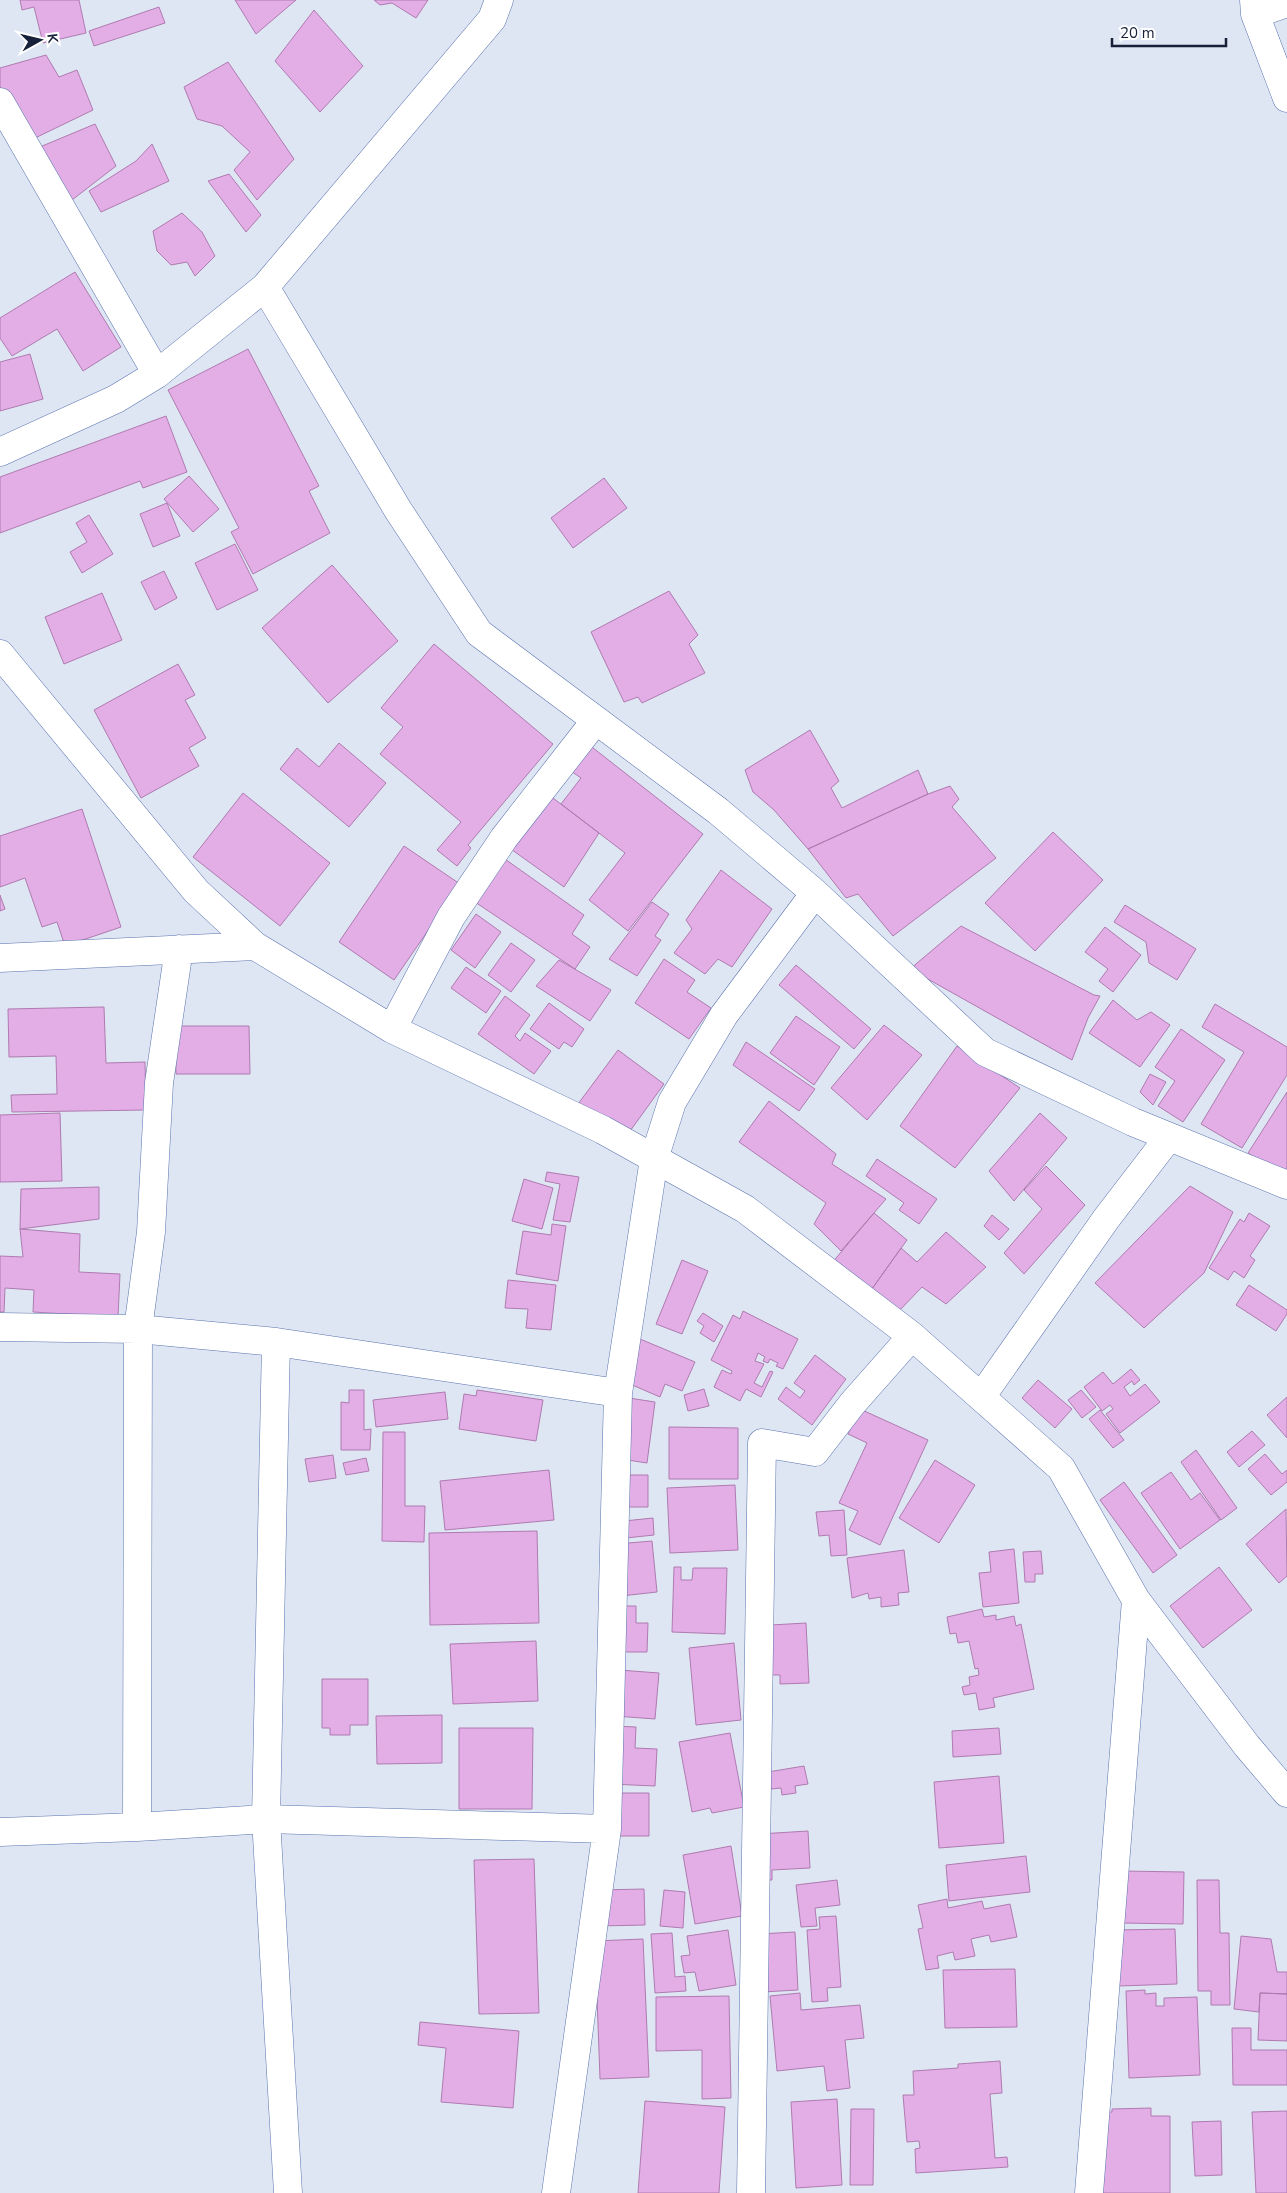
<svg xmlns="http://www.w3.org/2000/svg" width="1287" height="2193" viewBox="0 0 1287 2193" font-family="'Nunito Sans',sans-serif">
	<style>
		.building { fill: #e3ade5; stroke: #ae7bb0 }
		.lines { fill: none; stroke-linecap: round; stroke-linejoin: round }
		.minor-casing { stroke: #5973ae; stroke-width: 29 }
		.minor { stroke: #fff; stroke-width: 28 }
	</style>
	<rect width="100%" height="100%" fill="#dfe6f3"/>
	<path class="building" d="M 20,0 L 79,0 L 86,33 L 43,43 L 34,7 L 22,10 Z
		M 235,0 L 296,0 L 256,34 Z
		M 374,0 L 428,0 L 416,18 L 392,3 L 380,5 Z
		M 159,7 L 165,23 L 94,46 L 89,31 Z
		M 314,10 L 363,66 L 320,112 L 275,61 Z
		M 46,55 L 59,77 L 77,70 L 93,110 L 31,140 L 0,92 L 0,68 Z
		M 228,62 L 294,159 L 257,200 L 234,170 L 250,152 L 222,126 L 197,119 L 184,87 Z
		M 95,124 L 116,166 L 72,200 L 35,149 Z
		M 152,144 L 169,181 L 101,212 L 89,191 L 136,161 Z
		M 229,174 L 261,215 L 246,232 L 208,181 Z
		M 182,213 L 202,232 L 215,256 L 195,276 L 187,262 L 171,265 L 157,251 L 153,231 Z
		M 75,272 L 121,347 L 83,371 L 57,329 L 12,356 L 0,338 L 0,318 Z
		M 248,349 L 319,486 L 309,491 L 330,533 L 253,574 L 231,532 L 239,528 L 168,390 Z
		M 30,354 L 43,399 L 0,411 L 0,362 Z
		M 166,416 L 187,472 L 143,488 L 140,481 L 0,533 L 0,477 Z
		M 189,476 L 219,509 L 193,532 L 164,499 Z
		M 604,478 L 627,508 L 573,548 L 551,518 Z
		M 167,503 L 180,536 L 153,547 L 140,514 Z
		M 89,515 L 113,554 L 82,573 L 70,552 L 87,542 L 76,523 Z
		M 235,544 L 258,590 L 217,610 L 195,563 Z
		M 332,565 L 398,641 L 328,703 L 262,628 Z
		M 164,571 L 177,598 L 155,610 L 141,582 Z
		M 669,591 L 698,635 L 689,644 L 705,673 L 642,703 L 638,697 L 624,702 L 591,632 Z
		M 102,593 L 122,640 L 64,664 L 45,617 Z
		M 434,644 L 553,744 L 468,845 L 471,848 L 457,866 L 437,850 L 461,822 L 380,754 L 403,727 L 381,708 Z
		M 178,664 L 195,695 L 185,700 L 206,738 L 189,748 L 199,766 L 141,798 L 94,710 Z
		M 810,730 L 839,781 L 831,788 L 842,808 L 918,770 L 928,794 L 808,849 L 774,810 L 753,792 L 745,770 Z
		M 339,743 L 386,783 L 349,827 L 280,769 L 297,748 L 319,767 Z
		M 588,744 L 703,834 L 628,931 L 589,900 L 625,853 L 561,804 L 581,778 L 568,769 Z
		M 950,786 L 959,799 L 952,807 L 996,858 L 893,936 L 858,894 L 846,898 L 808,849 L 928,794 Z
		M 243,793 L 330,863 L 280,926 L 193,857 Z
		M 549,795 L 599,833 L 564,887 L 508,847 Z
		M 82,809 L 121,927 L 65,946 L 57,922 L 42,927 L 25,878 L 0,887 L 0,836 Z
		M 1053,832 L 1103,880 L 1035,951 L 985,903 Z
		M 404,846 L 460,884 L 394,980 L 339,942 Z
		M 502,857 L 584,915 L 572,934 L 590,947 L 575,969 L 472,900 Z
		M 721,870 L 772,909 L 732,967 L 718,959 L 705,974 L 674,953 L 692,929 L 686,920 Z
		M 0,895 L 5,909 L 0,911 Z
		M 652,902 L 669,914 L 655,936 L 661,940 L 637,976 L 609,959 Z
		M 1125,905 L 1196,949 L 1177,980 L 1149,963 L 1146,942 L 1114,922 Z
		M 476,914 L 501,932 L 475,968 L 451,950 Z
		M 961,926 L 1094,995 L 1100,996 L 1088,1018 L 1072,1060 L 910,969 Z
		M 1105,927 L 1141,955 L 1113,992 L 1099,981 L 1108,969 L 1085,952 Z
		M 511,943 L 535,960 L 511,992 L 488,975 Z
		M 664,959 L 695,980 L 687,992 L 711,1008 L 689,1039 L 635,1003 Z
		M 559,960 L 611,990 L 590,1021 L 536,986 Z
		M 796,965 L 871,1029 L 854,1049 L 779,985 Z
		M 466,967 L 501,991 L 486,1013 L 451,988 Z
		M 505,996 L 530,1015 L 515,1036 L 520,1041 L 525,1033 L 551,1051 L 534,1074 L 478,1034 Z
		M 1113,1000 L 1137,1020 L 1151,1012 L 1170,1025 L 1140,1067 L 1089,1033 Z
		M 549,1003 L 584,1029 L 572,1047 L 564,1042 L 559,1049 L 530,1029 Z
		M 1215,1004 L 1287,1047 L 1287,1075 L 1242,1148 L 1201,1124 L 1244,1052 L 1202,1027 Z
		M 104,1007 L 106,1063 L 145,1062 L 146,1110 L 12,1112 L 11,1095 L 57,1094 L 56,1056 L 9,1057 L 8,1009 Z
		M 796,1016 L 840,1047 L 814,1085 L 770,1053 Z
		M 884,1025 L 922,1055 L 867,1120 L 831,1088 Z
		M 175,1026 L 249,1026 L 250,1074 L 176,1074 Z
		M 1181,1029 L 1225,1060 L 1183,1122 L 1158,1106 L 1175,1081 L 1155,1067 Z
		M 746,1042 L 815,1089 L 799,1111 L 733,1065 Z
		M 957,1046 L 1020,1088 L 955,1168 L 900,1126 Z
		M 618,1050 L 664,1084 L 625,1138 L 578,1104 Z
		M 1150,1074 L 1166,1082 L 1153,1105 L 1140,1092 Z
		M 1287,1092 L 1287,1176 L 1286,1177 L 1248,1153 Z
		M 769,1101 L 836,1154 L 832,1164 L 886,1199 L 841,1251 L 814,1224 L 826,1203 L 739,1142 Z
		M 60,1113 L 62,1181 L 0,1182 L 0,1115 Z
		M 1040,1113 L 1067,1138 L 1014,1201 L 989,1171 Z
		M 877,1159 L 937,1199 L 919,1224 L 899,1210 L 904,1203 L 866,1176 Z
		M 1046,1166 L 1085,1205 L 1024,1274 L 1004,1253 L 1042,1209 L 1024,1190 Z
		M 547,1172 L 579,1177 L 570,1222 L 553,1220 L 560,1184 L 545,1181 Z
		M 524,1179 L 553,1188 L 542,1229 L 512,1221 Z
		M 1190,1186 L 1233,1212 L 1204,1273 L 1144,1328 L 1095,1283 Z
		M 99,1187 L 99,1219 L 20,1229 L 21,1189 Z
		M 874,1213 L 907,1240 L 869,1293 L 831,1264 Z
		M 1249,1213 L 1270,1226 L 1250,1256 L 1255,1260 L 1244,1278 L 1234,1271 L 1228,1280 L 1209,1268 L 1240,1219 L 1244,1222 Z
		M 992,1215 L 1009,1229 L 999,1240 L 984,1226 Z
		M 552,1224 L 566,1226 L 558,1281 L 516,1274 L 523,1231 L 551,1235 Z
		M 20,1229 L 80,1234 L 79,1272 L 120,1274 L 118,1317 L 33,1312 L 34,1290 L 5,1288 L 4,1312 L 0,1312 L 0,1256 L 23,1257 Z
		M 946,1232 L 986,1267 L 946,1304 L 922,1287 L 898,1312 L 869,1293 L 901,1248 L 917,1262 Z
		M 682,1260 L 708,1271 L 682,1334 L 656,1324 Z
		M 508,1280 L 556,1285 L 551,1330 L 526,1328 L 528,1309 L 505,1308 Z
		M 1249,1285 L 1287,1310 L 1287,1314 L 1276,1331 L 1236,1305 Z
		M 743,1311 L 798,1339 L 783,1369 L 776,1366 L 778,1363 L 770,1359 L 768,1363 L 763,1361 L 765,1357 L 758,1353 L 755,1361 L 764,1364 L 754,1383 L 762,1387 L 770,1371 L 773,1372 L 761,1397 L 746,1389 L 740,1401 L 714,1387 L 722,1370 L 731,1374 L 732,1371 L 711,1360 L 733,1315 L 740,1319 Z
		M 703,1313 L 723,1326 L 714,1342 L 700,1333 L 704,1326 L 697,1321 Z
		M 640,1339 L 695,1362 L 682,1391 L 665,1384 L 660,1397 L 623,1381 Z
		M 815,1355 L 846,1379 L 812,1425 L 778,1399 L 786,1387 L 800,1398 L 805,1391 L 794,1383 Z
		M 1131,1369 L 1140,1380 L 1134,1385 L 1132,1381 L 1124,1387 L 1130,1396 L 1145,1384 L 1160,1402 L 1120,1433 L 1106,1414 L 1113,1409 L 1110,1405 L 1102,1411 L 1084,1387 L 1103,1372 L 1113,1384 Z
		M 1038,1380 L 1072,1409 L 1055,1428 L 1022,1398 Z
		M 704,1389 L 709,1406 L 688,1411 L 684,1395 Z
		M 349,1390 L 364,1390 L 364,1430 L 371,1429 L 370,1450 L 341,1450 L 341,1402 L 349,1403 Z
		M 477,1390 L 543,1400 L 536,1441 L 459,1429 L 464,1394 L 476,1396 Z
		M 1081,1390 L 1096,1407 L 1082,1418 L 1068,1400 Z
		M 445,1392 L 448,1419 L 376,1427 L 373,1400 Z
		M 1287,1397 L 1287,1438 L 1267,1415 Z
		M 629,1398 L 655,1402 L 647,1463 L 621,1459 Z
		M 860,1409 L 928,1440 L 880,1545 L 849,1530 L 858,1511 L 839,1503 L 867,1443 L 848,1434 Z
		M 1100,1410 L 1124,1440 L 1113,1448 L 1089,1419 Z
		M 669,1427 L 738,1428 L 738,1479 L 669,1479 Z
		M 1252,1431 L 1265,1445 L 1239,1467 L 1227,1452 Z
		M 383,1432 L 405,1432 L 405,1506 L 425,1506 L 424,1542 L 382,1541 Z
		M 1196,1450 L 1237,1508 L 1221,1520 L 1181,1462 Z
		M 1265,1454 L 1282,1474 L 1287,1470 L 1287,1482 L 1271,1495 L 1248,1469 Z
		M 333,1455 L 336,1478 L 309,1482 L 305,1459 Z
		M 366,1458 L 369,1471 L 346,1475 L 343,1463 Z
		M 935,1460 L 975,1485 L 939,1543 L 899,1518 Z
		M 549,1470 L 554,1520 L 445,1530 L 440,1481 Z
		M 1171,1472 L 1191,1500 L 1200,1493 L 1220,1520 L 1180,1549 L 1141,1493 Z
		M 624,1475 L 648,1475 L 648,1507 L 623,1507 Z
		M 1124,1482 L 1177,1555 L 1153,1573 L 1100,1500 Z
		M 735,1485 L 738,1550 L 670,1553 L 667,1488 Z
		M 1286,1509 L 1287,1576 L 1279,1583 L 1246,1544 Z
		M 844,1510 L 847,1555 L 831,1556 L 829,1535 L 819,1536 L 816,1512 Z
		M 653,1518 L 654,1535 L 626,1538 L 624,1521 Z
		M 537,1531 L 539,1623 L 430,1625 L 429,1533 Z
		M 652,1541 L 657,1592 L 621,1596 L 616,1544 Z
		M 1014,1549 L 1019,1603 L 983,1607 L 979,1573 L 991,1572 L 989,1552 Z
		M 904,1550 L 909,1592 L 898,1593 L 899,1605 L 881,1607 L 881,1597 L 869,1599 L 868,1593 L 852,1598 L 847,1558 Z
		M 1041,1551 L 1043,1574 L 1035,1574 L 1035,1582 L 1025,1582 L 1023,1552 Z
		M 674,1567 L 681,1567 L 681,1580 L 692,1580 L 693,1568 L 727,1568 L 725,1634 L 672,1632 Z
		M 1219,1567 L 1252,1610 L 1203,1648 L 1170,1606 Z
		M 624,1606 L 636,1606 L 636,1623 L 648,1623 L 647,1652 L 615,1652 Z
		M 982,1609 L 984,1617 L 996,1615 L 996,1620 L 1014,1616 L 1016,1626 L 1021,1624 L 1034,1689 L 993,1698 L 995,1707 L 979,1710 L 976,1693 L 964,1695 L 962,1687 L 970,1685 L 969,1677 L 979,1675 L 978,1668 L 975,1669 L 969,1641 L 958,1643 L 956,1633 L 950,1634 L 947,1617 Z
		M 806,1623 L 809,1683 L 780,1684 L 780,1675 L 772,1675 L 771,1625 Z
		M 536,1641 L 538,1701 L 453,1704 L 450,1644 Z
		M 734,1643 L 741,1720 L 696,1725 L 689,1648 Z
		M 619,1670 L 659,1673 L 655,1719 L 615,1716 Z
		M 322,1679 L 368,1679 L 368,1725 L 350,1725 L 350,1735 L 330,1735 L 330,1728 L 322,1728 Z
		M 442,1715 L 442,1763 L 377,1764 L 376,1716 Z
		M 613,1726 L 636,1727 L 635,1748 L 657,1749 L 655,1786 L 610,1784 Z
		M 459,1728 L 533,1728 L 532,1809 L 459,1809 Z
		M 999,1728 L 1001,1754 L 953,1757 L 952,1731 Z
		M 730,1733 L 744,1807 L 712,1813 L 710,1808 L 692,1812 L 679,1742 Z
		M 804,1766 L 808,1784 L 795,1786 L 796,1793 L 782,1795 L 781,1788 L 771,1789 L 768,1772 Z
		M 999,1776 L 1004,1843 L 939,1848 L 934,1782 Z
		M 612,1793 L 649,1793 L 649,1836 L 612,1836 Z
		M 808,1831 L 810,1868 L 772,1870 L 772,1880 L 761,1880 L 759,1834 Z
		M 731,1846 L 742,1916 L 695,1924 L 683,1855 Z
		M 1026,1856 L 1030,1892 L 949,1901 L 946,1865 Z
		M 534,1859 L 539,2013 L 479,2014 L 474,1860 Z
		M 1123,1871 L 1184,1872 L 1183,1924 L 1121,1923 Z
		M 837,1880 L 840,1905 L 815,1908 L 817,1926 L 801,1927 L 796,1885 Z
		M 1197,1880 L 1219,1880 L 1220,1933 L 1229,1933 L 1230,2005 L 1211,2005 L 1211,1991 L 1198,1991 Z
		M 644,1889 L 645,1925 L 599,1926 L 599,1890 Z
		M 664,1890 L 685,1892 L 683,1928 L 660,1926 Z
		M 947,1899 L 948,1908 L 982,1901 L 984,1909 L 1010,1904 L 1017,1937 L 991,1942 L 989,1935 L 971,1939 L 975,1956 L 955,1960 L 953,1952 L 937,1956 L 939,1968 L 926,1970 L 918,1929 L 923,1928 L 918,1905 Z
		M 836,1916 L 841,1987 L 827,1988 L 828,2001 L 812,2002 L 807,1930 L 820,1929 L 819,1917 Z
		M 1175,1929 L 1177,1984 L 1119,1986 L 1117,1930 Z
		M 728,1930 L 736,1985 L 699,1991 L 695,1972 L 684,1973 L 681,1956 L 690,1955 L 687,1936 Z
		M 795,1932 L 798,1990 L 762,1992 L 759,1934 Z
		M 672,1933 L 675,1977 L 685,1976 L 686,1991 L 655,1993 L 651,1934 Z
		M 1241,1936 L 1271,1939 L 1277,1972 L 1287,1972 L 1287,1994 L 1260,1993 L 1259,2012 L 1234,2009 Z
		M 643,1939 L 649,2077 L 600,2079 L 595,1941 Z
		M 1015,1969 L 1017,2027 L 945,2028 L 943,1970 Z
		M 1145,1990 L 1145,1994 L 1156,1993 L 1156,2006 L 1164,2006 L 1164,1998 L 1197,1997 L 1200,2075 L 1129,2078 L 1126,1991 Z
		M 800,1993 L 801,2010 L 860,2005 L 864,2038 L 845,2040 L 850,2088 L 827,2091 L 824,2066 L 777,2071 L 770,1996 Z
		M 1260,1993 L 1287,1994 L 1287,2041 L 1258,2040 Z
		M 729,1996 L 731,2098 L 702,2099 L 702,2050 L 656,2051 L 656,1997 Z
		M 420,2022 L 519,2031 L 513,2108 L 441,2102 L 446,2048 L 418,2045 Z
		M 1232,2028 L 1251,2028 L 1251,2050 L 1287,2050 L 1287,2085 L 1233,2085 Z
		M 1000,2061 L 1002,2093 L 990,2094 L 995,2158 L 1007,2157 L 1008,2167 L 916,2173 L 915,2149 L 920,2148 L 919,2141 L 907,2142 L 903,2095 L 914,2095 L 913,2071 L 958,2068 L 958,2064 Z
		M 837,2099 L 842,2185 L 796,2188 L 791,2102 Z
		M 645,2101 L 725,2107 L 719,2193 L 638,2193 Z
		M 1151,2108 L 1151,2116 L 1170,2116 L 1170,2193 L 1100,2193 L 1100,2112 L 1112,2112 L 1112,2109 Z
		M 851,2109 L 874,2109 L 873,2185 L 850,2185 Z
		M 1287,2111 L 1287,2193 L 1256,2193 L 1252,2112 Z
		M 1221,2121 L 1222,2175 L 1195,2176 L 1192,2122 Z"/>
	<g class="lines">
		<g class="minor-casing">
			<path id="minor" d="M 1254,0 L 1255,14 L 1287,98
				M 1255,14 L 1287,3
				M 0,102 L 157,374
				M 265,287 L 398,510 L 479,633 L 718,811 L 815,893 L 985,1052 L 1133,1122 L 1287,1185
				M 0,452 L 116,399 L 157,374 L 265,287 L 492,19 L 499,0
				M 0,654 L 196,891 L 255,946 L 392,1029 L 603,1130 L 745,1209 L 912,1336 L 981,1397 L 1061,1468 L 1136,1600 L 1247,1746 L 1287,1793
				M 0,958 L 255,946
				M 392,1029 L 451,917 L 504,838 L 596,720
				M 0,1327 L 138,1329 L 276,1342 L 618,1393
				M 276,1342 L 266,1819 L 288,2193
				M 981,1397 L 1106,1219 L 1169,1137
				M 137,1827 L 138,1329 L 151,1232 L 159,1083 L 179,949
				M 0,1832 L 137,1827 L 266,1819 L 607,1829
				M 556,2193 L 607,1829 L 618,1393 L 654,1159 L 672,1102 L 724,1015 L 815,893
				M 751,2193 L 762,1443 L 815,1452 L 852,1404 L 912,1336
				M 1089,2193 L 1136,1600"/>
		</g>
		<use href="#minor" class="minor"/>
	</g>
	<g transform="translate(40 40) rotate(82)" stroke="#ffffff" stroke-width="4" paint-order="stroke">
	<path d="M0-4L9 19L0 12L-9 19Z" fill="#162038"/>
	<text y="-8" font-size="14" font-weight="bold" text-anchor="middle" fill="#162038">K</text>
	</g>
	<path d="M1112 38v8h114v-8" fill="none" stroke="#162038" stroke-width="2.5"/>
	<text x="1120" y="38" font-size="15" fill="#162038" stroke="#ffffff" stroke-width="4" paint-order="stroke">20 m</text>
</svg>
